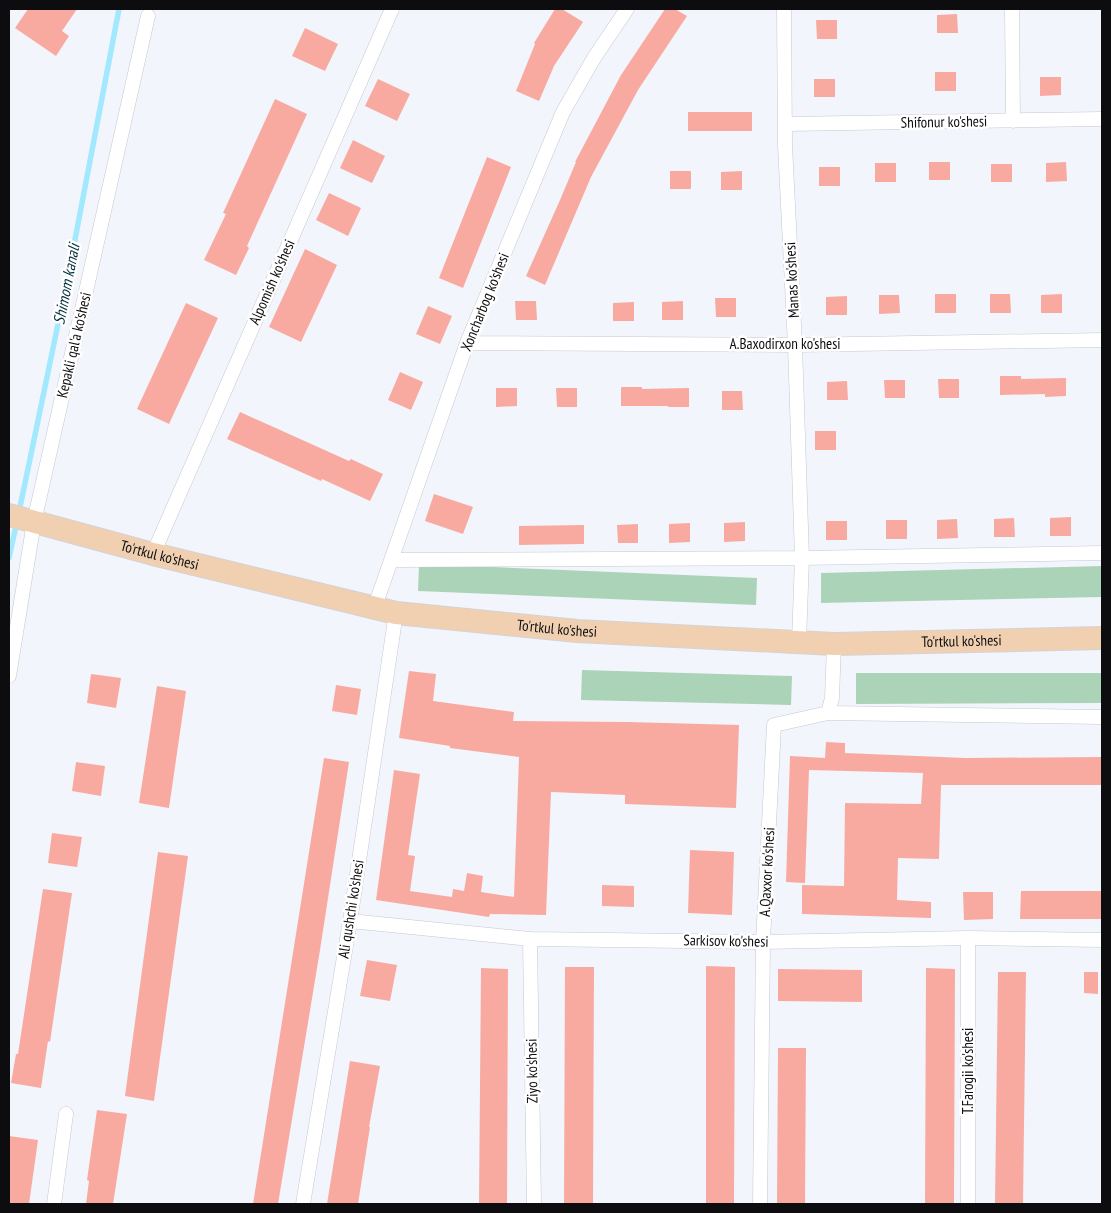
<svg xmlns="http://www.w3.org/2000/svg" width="1111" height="1213" viewBox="0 0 1111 1213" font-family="'PT Sans Narrow',sans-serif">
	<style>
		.green { fill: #aad3b7 }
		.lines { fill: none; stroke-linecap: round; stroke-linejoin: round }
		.stream { stroke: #a2e9fd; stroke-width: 5.5 }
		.building { fill: #f8aaa1 }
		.minor-casing { stroke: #c6c8cf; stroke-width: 15 }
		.primary-casing { stroke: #d3d3d4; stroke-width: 24 }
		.minor { stroke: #fff; stroke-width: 14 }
		.primary { stroke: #f1d0b2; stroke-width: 22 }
		.labels { text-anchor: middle; stroke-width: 5; stroke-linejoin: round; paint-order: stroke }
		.street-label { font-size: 15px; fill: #0d0d10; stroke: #fff }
		.water-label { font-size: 16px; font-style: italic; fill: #04313c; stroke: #fff }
	</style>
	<rect width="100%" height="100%" fill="#f3f5fd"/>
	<path class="green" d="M 419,564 L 757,578 L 756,605 L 418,591 Z
		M 1102,566 L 1102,597 L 821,603 L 821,573 Z
		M 582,670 L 792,676 L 791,705 L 581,700 Z
		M 856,673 L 1102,673 L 1102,703 L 856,704 Z"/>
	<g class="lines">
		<path class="stream" d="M 19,512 L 69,271 L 119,9
			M 9,558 L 17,521"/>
	</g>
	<path class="building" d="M 28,9 L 77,9 L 62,31 L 69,36 L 56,56 L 15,28 Z
		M 555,9 L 562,9 L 583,22 L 554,66 L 539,101 L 516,91 L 535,44 L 534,43 Z
		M 665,9 L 675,9 L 687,16 L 638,90 L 591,177 L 545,285 L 526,276 L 560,200 L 576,162 L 575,162 L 621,75 Z
		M 957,14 L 958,33 L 937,33 L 937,15 Z
		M 816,20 L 837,20 L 837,39 L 817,39 Z
		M 305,28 L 338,44 L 325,71 L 292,56 Z
		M 935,72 L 956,72 L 956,91 L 935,91 Z
		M 1040,77 L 1061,77 L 1061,95 L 1040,96 Z
		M 378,79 L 410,94 L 397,121 L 365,106 Z
		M 814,79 L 835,79 L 835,97 L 814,97 Z
		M 275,99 L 307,114 L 247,246 L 249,248 L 236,275 L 204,260 L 226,214 L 223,213 Z
		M 688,112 L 752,112 L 752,131 L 688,131 Z
		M 353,140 L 385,156 L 372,183 L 340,168 Z
		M 487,157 L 511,167 L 463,288 L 439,278 Z
		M 929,162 L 950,162 L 950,180 L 929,180 Z
		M 1066,162 L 1067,181 L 1046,182 L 1046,163 Z
		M 875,163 L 896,163 L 896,182 L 875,182 Z
		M 991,164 L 1012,164 L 1012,182 L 991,182 Z
		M 819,167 L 840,167 L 840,186 L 819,186 Z
		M 670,171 L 691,171 L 691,189 L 670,189 Z
		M 742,171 L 742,190 L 721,190 L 721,172 Z
		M 329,193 L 361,208 L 348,236 L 316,220 Z
		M 305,249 L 337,265 L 301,342 L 269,327 Z
		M 935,294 L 956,294 L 956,313 L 935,313 Z
		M 990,294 L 1010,294 L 1011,313 L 990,313 Z
		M 1062,294 L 1062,313 L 1041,313 L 1041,295 Z
		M 879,295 L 899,295 L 900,313 L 879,314 Z
		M 847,296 L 847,315 L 826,315 L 826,297 Z
		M 715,298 L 736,298 L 736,317 L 716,317 Z
		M 515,301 L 536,301 L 537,320 L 516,320 Z
		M 683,301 L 683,320 L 662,320 L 662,302 Z
		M 634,302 L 634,321 L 613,321 L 613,303 Z
		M 186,303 L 218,318 L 169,424 L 137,409 Z
		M 428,306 L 452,316 L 440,344 L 416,334 Z
		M 400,372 L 423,382 L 411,410 L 388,400 Z
		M 1000,376 L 1021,376 L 1021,379 L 1066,378 L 1066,396 L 1045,397 L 1045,394 L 1000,395 Z
		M 938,379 L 959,379 L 959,398 L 939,398 Z
		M 884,380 L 905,380 L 905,398 L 885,398 Z
		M 847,381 L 848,400 L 827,400 L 827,382 Z
		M 621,387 L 642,387 L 642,389 L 689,388 L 689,407 L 668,407 L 668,406 L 621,406 Z
		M 496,388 L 517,388 L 517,406 L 496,407 Z
		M 556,388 L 577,388 L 577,407 L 557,407 Z
		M 722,391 L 742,391 L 743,410 L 722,410 Z
		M 240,412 L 349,461 L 351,459 L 383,474 L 370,501 L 322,479 L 321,481 L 227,439 Z
		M 815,431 L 836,431 L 836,450 L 815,450 Z
		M 434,494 L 473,507 L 463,534 L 425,521 Z
		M 1071,517 L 1071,536 L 1050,536 L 1050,518 Z
		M 1014,518 L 1015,537 L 994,537 L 994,519 Z
		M 957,519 L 958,538 L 937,539 L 937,520 Z
		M 886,520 L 907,520 L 907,539 L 886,539 Z
		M 826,521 L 847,521 L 847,540 L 826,540 Z
		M 745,522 L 745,541 L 724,542 L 724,523 Z
		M 690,523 L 690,542 L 669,543 L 669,524 Z
		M 638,524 L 638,543 L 618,543 L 617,525 Z
		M 584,525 L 584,544 L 519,545 L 519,526 Z
		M 409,671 L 436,674 L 433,701 L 514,712 L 513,721 L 628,722 L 739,725 L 736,808 L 625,804 L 625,795 L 551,792 L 546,915 L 490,914 L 489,917 L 376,900 L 394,770 L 420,774 L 408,855 L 415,856 L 410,891 L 452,897 L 453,889 L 464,891 L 467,873 L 483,876 L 481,892 L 514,897 L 519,757 L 450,748 L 450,746 L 399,738 Z
		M 91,674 L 121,678 L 116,708 L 87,703 Z
		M 336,685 L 361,689 L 357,715 L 332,711 Z
		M 157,686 L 186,691 L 169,808 L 139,803 Z
		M 826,742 L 845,743 L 845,753 L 965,758 L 1102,757 L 1102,785 L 941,785 L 939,859 L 898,858 L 897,900 L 931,902 L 931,918 L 802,914 L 802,885 L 844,886 L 845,803 L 921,804 L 923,773 L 809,770 L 805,883 L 786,882 L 790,756 L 825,758 Z
		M 324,758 L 349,762 L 320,950 L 278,1204 L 253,1204 Z
		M 76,762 L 105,766 L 101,796 L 72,791 Z
		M 52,833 L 82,837 L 77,867 L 48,863 Z
		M 690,850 L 734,852 L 732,915 L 688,913 Z
		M 158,852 L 188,856 L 154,1101 L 125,1096 Z
		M 602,885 L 634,886 L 634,907 L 602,906 Z
		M 43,889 L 72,893 L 50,1042 L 48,1041 L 41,1088 L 11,1083 L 16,1054 L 18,1054 Z
		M 1021,891 L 1102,891 L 1102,919 L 1020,919 Z
		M 963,892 L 993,892 L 993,919 L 964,920 Z
		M 367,960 L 397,965 L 390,1001 L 360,996 Z
		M 706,966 L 735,967 L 734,1204 L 706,1204 Z
		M 565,967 L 594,967 L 593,1204 L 564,1204 Z
		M 481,968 L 508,969 L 507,1204 L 479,1204 Z
		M 926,968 L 955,969 L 954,1204 L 925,1204 Z
		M 778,969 L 862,970 L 862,1002 L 778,1001 Z
		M 998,972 L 1026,972 L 1023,1204 L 995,1204 Z
		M 1084,972 L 1098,972 L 1098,994 L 1084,993 Z
		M 778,1048 L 806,1048 L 805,1204 L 777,1204 Z
		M 350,1061 L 380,1066 L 369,1127 L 370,1127 L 358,1204 L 327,1204 Z
		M 97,1110 L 127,1114 L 113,1204 L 86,1204 L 89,1181 L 87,1180 Z
		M 9,1136 L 38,1140 L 29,1204 L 9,1204 Z"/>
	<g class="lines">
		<g class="minor-casing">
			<path id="minor" d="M 784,9 L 785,145 L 795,345 L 802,558 L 799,642
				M 1012,9 L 1013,121
				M 786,124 L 1102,119
				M 467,343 L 795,345 L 1102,340
				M 153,554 L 392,9
				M 391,560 L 802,558 L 1102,553
				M 374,609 L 467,343 L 563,112 L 594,58 L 627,9
				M 9,676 L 34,522 L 148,16
				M 828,713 L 1102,717
				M 350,921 L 530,939 L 763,942 L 968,938 L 1102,940
				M 530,939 L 534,1204
				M 54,1204 L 66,1114
				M 303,1204 L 350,921 L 396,613
				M 760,1204 L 763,942 L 774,725 L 828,713 L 832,698 L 834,644
				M 968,1204 L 968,938"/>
		</g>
		<g class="primary-casing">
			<g id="primary">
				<path id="s1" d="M 9,515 L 153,554 L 396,613 L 577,631 L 834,644 L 1102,638"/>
			</g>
		</g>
		<use href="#minor" class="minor"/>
		<use href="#primary" class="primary"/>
	</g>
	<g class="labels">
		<g class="street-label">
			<text transform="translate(944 122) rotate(-1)" y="5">Shifonur ko'shesi</text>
			<text transform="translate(792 280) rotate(-93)" y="5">Manas ko'shesi</text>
			<text transform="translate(272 282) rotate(-66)" y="5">Alpomish ko'shesi</text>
			<text transform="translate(485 302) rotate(-68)" y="5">Xoncharbog ko'shesi</text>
			<text x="785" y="349">A.Baxodirxon ko'shesi</text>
			<text transform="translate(74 345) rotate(-77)" y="5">Kepakli qal'a ko'shesi</text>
			<text dy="5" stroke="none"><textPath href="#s1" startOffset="156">To'rtkul ko'shesi</textPath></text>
			<text dy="5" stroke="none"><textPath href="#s1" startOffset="561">To'rtkul ko'shesi</textPath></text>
			<text dy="5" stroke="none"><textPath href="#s1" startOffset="966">To'rtkul ko'shesi</textPath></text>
			<text transform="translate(767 872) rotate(-87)" y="5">A.Qaxxor ko'shesi</text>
			<text transform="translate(351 909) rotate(-81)" y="5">Ali qushchi ko'shesi</text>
			<text transform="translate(726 941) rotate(1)" y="5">Sarkisov ko'shesi</text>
			<text transform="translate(532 1071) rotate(-91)" y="5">Ziyo ko'shesi</text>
			<text transform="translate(968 1071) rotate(-90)" y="5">T.Farogii ko'shesi</text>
		</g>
		<g class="water-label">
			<text transform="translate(66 284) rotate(-79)" y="6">Shimom kanali</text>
		</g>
	</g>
	<rect width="1111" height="1213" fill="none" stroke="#0d0d10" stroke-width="20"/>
</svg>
